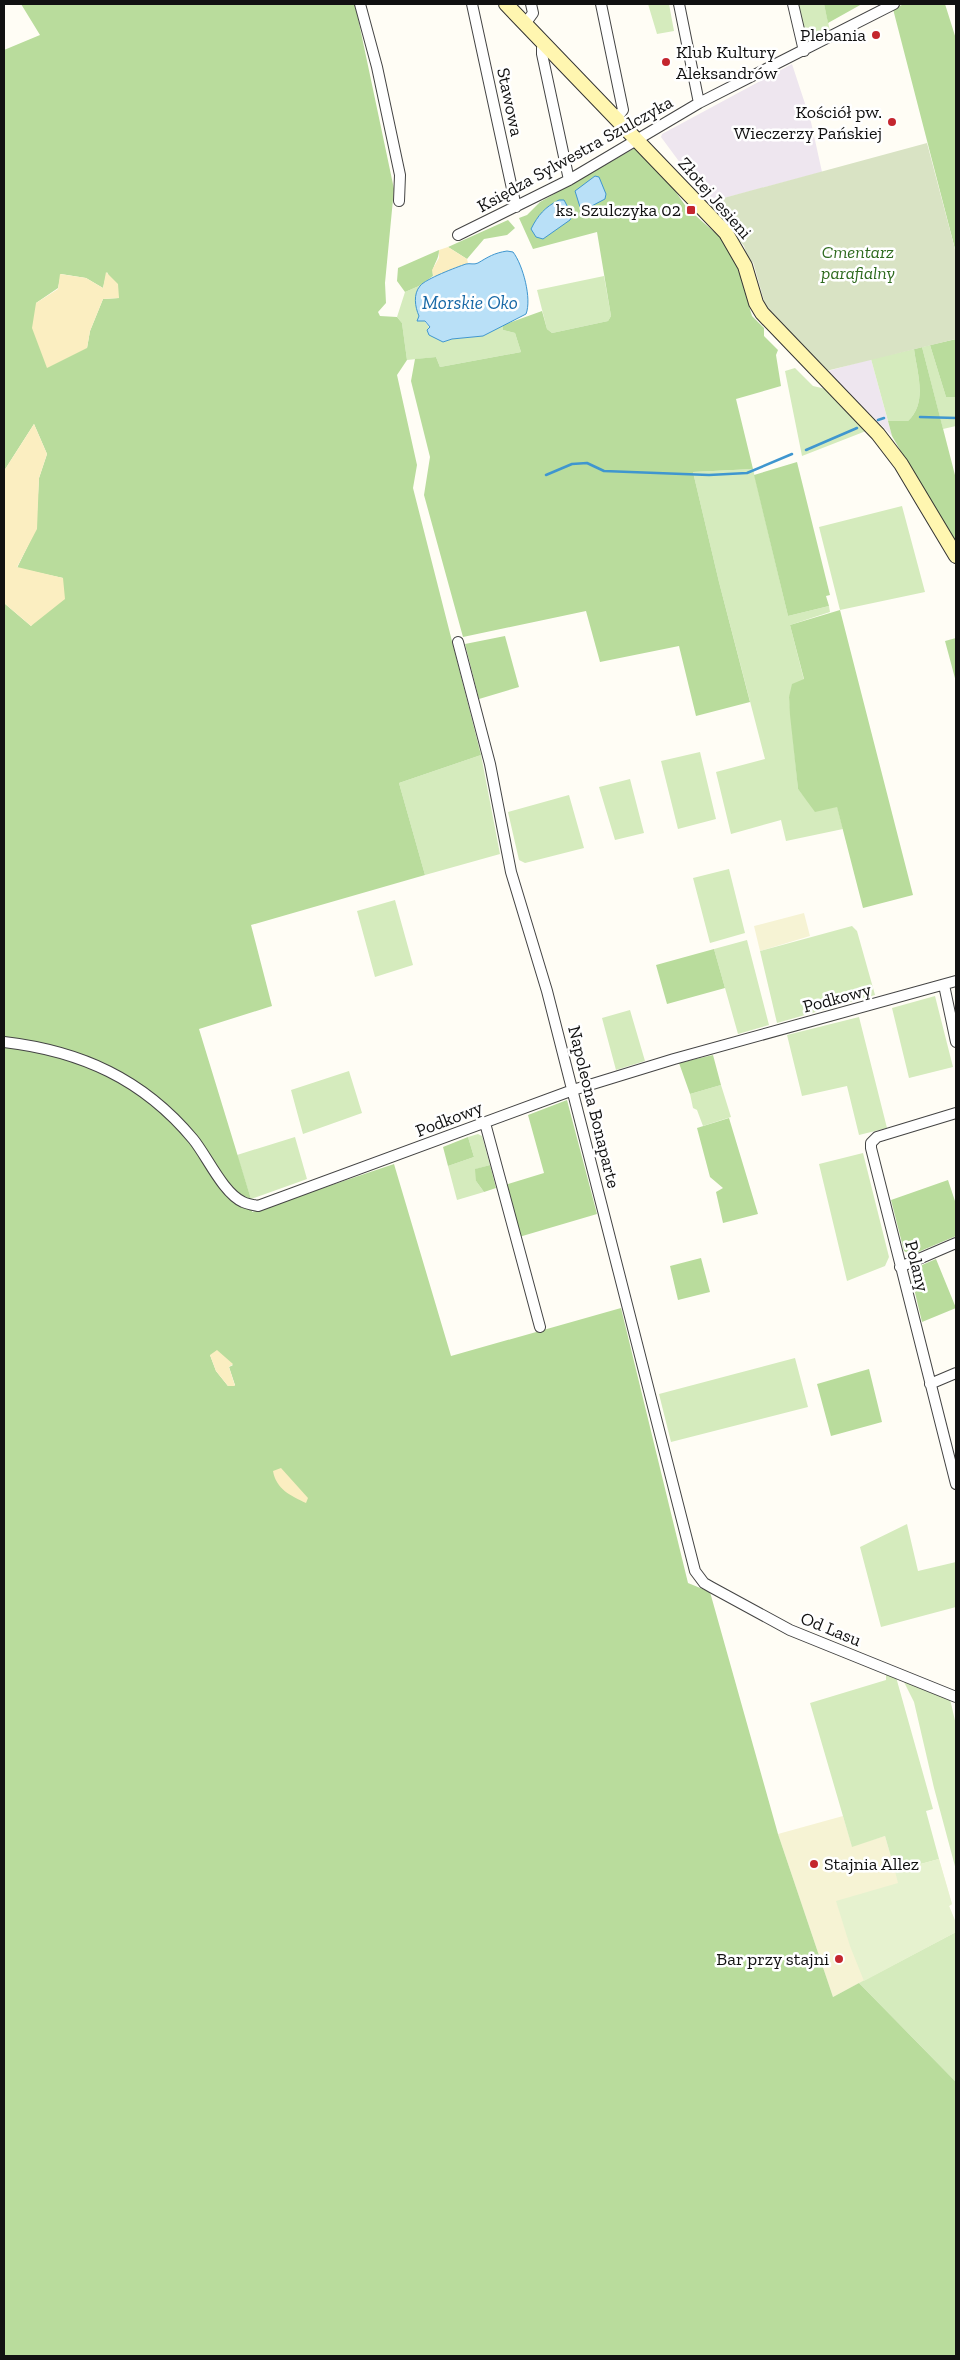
<svg xmlns="http://www.w3.org/2000/svg" width="960" height="2360" viewBox="0 0 960 2360" font-family="'Zilla Slab',serif">
	<style>
		.industrial { fill: #eee6ef }
		.farmland { fill: #f6f3d4 }
		.green { fill: #d5ebbd }
		.forest { fill: #b9dc9c; fill-rule: evenodd }
		.sand { fill: #fbeec1 }
		.cemetery { fill: #d9e3c4 }
		.pitch { fill: #e6f2cf }
		.water { fill: #b9e0f7; stroke: #3f96cf }
		.lines { fill: none; stroke-linecap: round; stroke-linejoin: round }
		.stream { stroke: #3f96cf; stroke-width: 2.5 }
		.street-casing { stroke: #444; stroke-width: 12 }
		.secondary-casing { stroke: #333; stroke-width: 16 }
		.street { stroke: #fff; stroke-width: 10 }
		.secondary { stroke: #fff6b0; stroke-width: 14 }
		.poi-dot { fill: #c4262e; stroke: #fff; stroke-width: 2 }
		.labels { text-anchor: middle; stroke-width: 5; stroke-linejoin: round; paint-order: stroke }
		.poi-label { font-size: 18px; fill: #111; stroke: #fff; text-anchor: end }
		.street-label { font-size: 18px; fill: #111; stroke: #fff }
		.park-label { font-size: 18px; font-style: italic; fill: #2f6b1f; stroke: #fff }
		.water-label { font-size: 19px; font-style: italic; fill: #1768a6; stroke: #fff }
	</style>
	<rect width="100%" height="100%" fill="#fffdf5"/>
	<path class="industrial" d="M 792,64 L 811,122 L 822,172 L 709,202 L 661,137 L 662,134 Z
		M 871,359 L 892,436 L 828,371 Z"/>
	<path class="farmland" d="M 804,913 L 810,936 L 760,951 L 754,926 Z
		M 843,1816 L 852,1846 L 885,1836 L 895,1871 L 939,1859 L 952,1904 L 949,1906 L 956,1923 L 956,1932 L 833,1997 L 778,1834 Z"/>
	<path class="green" d="M 648,4 L 669,4 L 674,31 L 657,34 Z
		M 797,4 L 824,4 L 830,31 L 807,43 Z
		M 604,276 L 611,316 L 608,321 L 552,333 L 547,329 L 537,290 Z
		M 419,286 C 410,312 427,324 443,342 L 452,339 L 483,336 L 503,325 L 503,330 L 515,333 L 521,352 L 440,367 L 436,357 L 407,360 L 402,323 L 397,317 L 405,292 Z
		M 930,345 L 946,397 L 956,397 L 956,426 L 943,429 L 922,347 Z
		M 914,349 C 917,373 928,402 908,421 L 888,421 L 871,359 Z
		M 795,368 L 813,386 L 826,389 L 866,431 L 802,456 L 785,371 Z
		M 753,469 L 788,616 L 829,606 L 830,612 L 790,625 L 804,680 L 789,697 L 798,789 L 806,799 L 837,806 L 843,829 L 786,841 L 781,820 L 731,834 L 716,772 L 765,759 L 719,582 L 693,472 Z
		M 902,506 L 925,592 L 840,610 L 819,527 Z
		M 700,752 L 716,819 L 678,829 L 661,761 Z
		M 481,755 L 500,854 L 425,875 L 399,783 Z
		M 630,779 L 644,833 L 615,840 L 599,787 Z
		M 569,795 L 584,848 L 525,863 L 519,860 L 508,812 Z
		M 729,869 L 745,933 L 710,943 L 693,878 Z
		M 395,900 L 413,965 L 375,977 L 357,911 Z
		M 852,926 L 857,931 L 875,995 L 777,1023 L 760,951 Z
		M 747,940 L 769,1025 L 738,1034 L 714,949 Z
		M 935,996 L 953,1067 L 909,1078 L 892,1008 Z
		M 630,1010 L 645,1061 L 616,1070 L 602,1018 Z
		M 859,1017 L 887,1128 L 859,1135 L 847,1086 L 802,1096 L 787,1035 Z
		M 349,1071 L 362,1113 L 303,1134 L 291,1090 Z
		M 721,1085 L 731,1117 L 703,1126 L 697,1110 L 693,1108 L 690,1094 Z
		M 478,1134 L 482,1136 L 490,1165 L 476,1169 L 476,1181 L 484,1192 L 457,1200 L 448,1166 L 474,1157 L 468,1137 Z
		M 295,1137 L 307,1179 L 251,1199 L 237,1155 Z
		M 863,1153 L 889,1257 L 885,1266 L 847,1281 L 819,1164 Z
		M 795,1358 L 808,1407 L 671,1442 L 659,1394 Z
		M 907,1524 L 918,1571 L 956,1562 L 956,1607 L 881,1627 L 860,1547 Z
		M 886,1674 L 896,1677 L 933,1809 L 926,1811 L 939,1859 L 895,1871 L 885,1836 L 852,1847 L 810,1703 L 886,1680 Z
		M 903,1680 L 950,1699 L 956,1725 L 956,1870 L 934,1788 L 914,1702 Z
		M 956,1932 L 956,2082 L 859,1983 Z"/>
	<path class="forest" d="M 21,4 L 355,4 L 394,189 L 385,283 L 386,303 L 378,312 L 380,316 L 397,317 L 402,323 L 407,360 L 397,375 L 417,465 L 413,488 L 481,755 L 399,783 L 425,875 L 251,925 L 272,1006 L 199,1029 L 251,1199 L 252,1212 L 394,1164 L 451,1356 L 621,1308 L 688,1583 L 710,1592 L 778,1834 L 833,1997 L 859,1983 L 956,2082 L 956,2356 L 4,2356 L 4,603 L 31,626 L 63,578 L 17,568 L 36,529 L 39,478 L 47,454 L 34,424 L 4,471 L 4,50 L 40,35 ZM 107,272 L 119,298 L 103,299 L 90,331 L 87,348 L 36,303 L 58,288 L 61,274 L 86,278 L 103,288 ZM 210,1355 L 233,1365 L 229,1367 L 235,1385 L 228,1386 L 216,1371 Z
		M 824,4 L 862,4 L 828,23 Z
		M 904,4 L 945,4 L 956,39 L 956,253 L 893,9 Z
		M 635,148 L 671,185 L 687,208 L 721,238 L 736,262 L 752,316 L 764,328 L 764,336 L 778,350 L 776,355 L 781,386 L 736,399 L 753,469 L 693,472 L 719,582 L 750,702 L 696,716 L 679,646 L 600,662 L 586,611 L 463,637 L 424,495 L 430,457 L 411,381 L 415,359 L 436,357 L 440,367 L 521,352 L 515,333 L 503,330 L 503,325 L 542,311 L 547,329 L 552,333 L 608,321 L 611,316 L 597,232 L 533,249 L 519,218 L 527,215 L 540,202 Z
		M 508,220 L 515,228 L 507,235 L 484,239 L 467,259 L 448,247 Z
		M 439,250 C 439,261 431,266 433,276 L 419,286 L 405,292 L 397,281 L 398,268 Z
		M 956,339 L 956,397 L 946,397 L 930,345 Z
		M 922,347 L 956,479 L 956,546 L 892,436 L 888,421 L 908,421 C 928,402 917,373 914,349 Z
		M 797,462 L 830,595 L 826,596 L 829,606 L 788,616 L 754,475 Z
		M 840,610 L 913,895 L 863,908 L 837,807 L 815,812 L 798,789 L 790,715 L 789,697 L 792,684 L 804,679 L 790,625 Z
		M 505,636 L 519,687 L 479,699 L 465,644 Z
		M 956,638 L 956,682 L 945,641 Z
		M 714,949 L 725,988 L 667,1004 L 656,965 Z
		M 713,1055 L 721,1085 L 690,1094 L 679,1063 Z
		M 567,1100 L 597,1214 L 519,1237 L 505,1185 L 544,1173 L 528,1115 Z
		M 729,1118 L 758,1214 L 723,1223 L 716,1192 L 723,1188 L 710,1177 L 697,1128 Z
		M 468,1137 L 474,1157 L 448,1166 L 443,1147 Z
		M 490,1165 L 496,1188 L 484,1192 L 476,1181 L 475,1169 Z
		M 948,1180 L 956,1204 L 956,1236 L 911,1255 L 904,1251 L 891,1200 Z
		M 701,1258 L 710,1292 L 678,1300 L 670,1266 Z
		M 936,1259 L 956,1308 L 922,1322 L 911,1276 L 915,1268 Z
		M 869,1369 L 882,1422 L 831,1436 L 817,1384 Z"/>
	<path class="sand" d="M 448,247 L 467,259 L 468,263 L 434,279 L 432,270 L 439,258 L 439,250 Z
		M 106,272 L 118,284 L 119,298 L 103,299 L 90,331 L 87,348 L 47,368 L 32,328 L 36,303 L 58,289 L 60,274 L 86,278 L 103,288 Z
		M 34,424 L 47,454 L 39,478 L 37,529 L 17,567 L 63,578 L 65,599 L 31,626 L 4,603 L 4,471 Z
		M 217,1350 L 233,1364 L 229,1367 L 235,1386 L 228,1386 L 216,1371 L 210,1355 Z
		M 281,1468 L 308,1498 L 306,1503 C 291,1496 276,1489 273,1471 Z"/>
	<path class="cemetery" d="M 927,143 L 956,253 L 956,339 L 826,371 L 766,308 L 753,262 L 749,261 L 744,246 L 709,202 Z"/>
	<path class="pitch" d="M 939,1859 L 952,1904 L 949,1906 L 956,1923 L 956,1932 L 864,1981 L 850,1946 L 836,1901 L 898,1883 L 895,1871 Z"/>
	<path class="water" d="M 595,176 L 599,177 L 606,194 L 605,199 L 584,210 L 580,207 L 575,191 Z
		M 559,200 L 564,200 L 572,215 L 570,220 L 543,239 L 536,237 L 531,229 C 538,215 545,207 559,200 Z
		M 507,251 L 513,252 C 523,265 532,299 526,314 L 483,336 L 452,339 L 443,342 L 429,335 L 427,330 L 430,327 L 425,321 L 417,321 L 419,316 C 415,307 413,294 420,286 C 425,279 457,267 466,264 C 470,263 474,265 478,263 C 488,257 494,253 507,251 Z"/>
	<g class="lines">
		<path class="stream" d="M 920,417 L 956,418
			M 878,420 L 884,418
			M 806,450 L 857,428
			M 546,475 L 572,464 L 587,463 L 604,471 L 709,475 L 747,473 L 792,454"/>
		<g class="street-casing">
			<path id="street" d="M 360,4 L 377,67 L 400,175 L 399,201
				M 472,4 L 516,207
				M 601,4 L 623,110 L 616,119
				M 679,4 L 699,103
				M 793,4 L 804,51
				M 525,24 L 533,13 L 531,4
				M 546,45 L 542,48 L 542,54 L 569,180
				M 458,235 L 569,180 L 699,103 L 894,4
				M 458,642 L 490,764 L 511,872 L 547,991 L 695,1571 L 704,1583 L 711,1587 L 790,1630 L 956,1697
				M 944,985 L 956,1042
				M 4,1042 C 81,1051 143,1079 193,1139 C 207,1156 223,1193 243,1202 C 247,1204 253,1205 258,1206 L 573,1090 L 674,1059 L 956,981
				M 956,1113 L 877,1137 L 871,1143 L 871,1148 L 956,1484
				M 485,1123 L 540,1327
				M 900,1267 L 956,1243
				M 930,1384 L 956,1373"/>
		</g>
		<g class="secondary-casing">
			<path id="secondary" d="M 506,4 L 726,233 L 745,266 L 756,303 L 762,313 L 878,434 L 901,464 L 956,556"/>
		</g>
		<use href="#street" class="street"/>
		<use href="#secondary" class="secondary"/>
	</g>
	<g class="poi-dot">
		<circle cx="876" cy="35" r="5"/>
		<circle cx="666" cy="62" r="5"/>
		<circle cx="892" cy="122" r="5"/>
		<rect x="686" y="205" width="10" height="10" rx="2.5"/>
		<circle cx="814" cy="1864" r="5"/>
		<circle cx="839" cy="1959" r="5"/>
	</g>
	<g class="labels">
		<g class="poi-label">
			<text x="866" y="41">Plebania</text>
			<text x="676" y="58" text-anchor="start">Klub Kultury<tspan x="676" dy="21">Aleksandrów</tspan></text>
			<text x="882" y="118">Kościół pw.<tspan x="882" dy="21">Wieczerzy Pańskiej</tspan></text>
			<text x="681" y="216">ks. Szulczyka 02</text>
			<text x="824" y="1870" text-anchor="start">Stajnia Allez</text>
			<text x="829" y="1965">Bar przy stajni</text>
		</g>
		<g class="street-label">
			<text transform="translate(510 102) rotate(78)" y="6">Stawowa</text>
			<text transform="translate(575 154) rotate(-29)" y="6">Księdza Sylwestra Szulczyka</text>
			<text transform="translate(715 198) rotate(49)" y="6">Złotej Jesieni</text>
			<text transform="translate(837 998) rotate(-15)" y="6">Podkowy</text>
			<text transform="translate(594 1107) rotate(76)" y="6">Napoleona Bonaparte</text>
			<text transform="translate(449 1119) rotate(-21)" y="6">Podkowy</text>
			<text transform="translate(917 1266) rotate(76)" y="6">Polany</text>
			<text transform="translate(831 1629) rotate(22)" y="6">Od Lasu</text>
		</g>
		<g class="park-label">
			<text x="858" y="258">Cmentarz<tspan x="858" dy="21">parafialny</tspan></text>
		</g>
		<g class="water-label">
			<text x="470" y="309">Morskie Oko</text>
		</g>
	</g>
	<rect width="960" height="2360" fill="none" stroke="#111111" stroke-width="10"/>
</svg>
